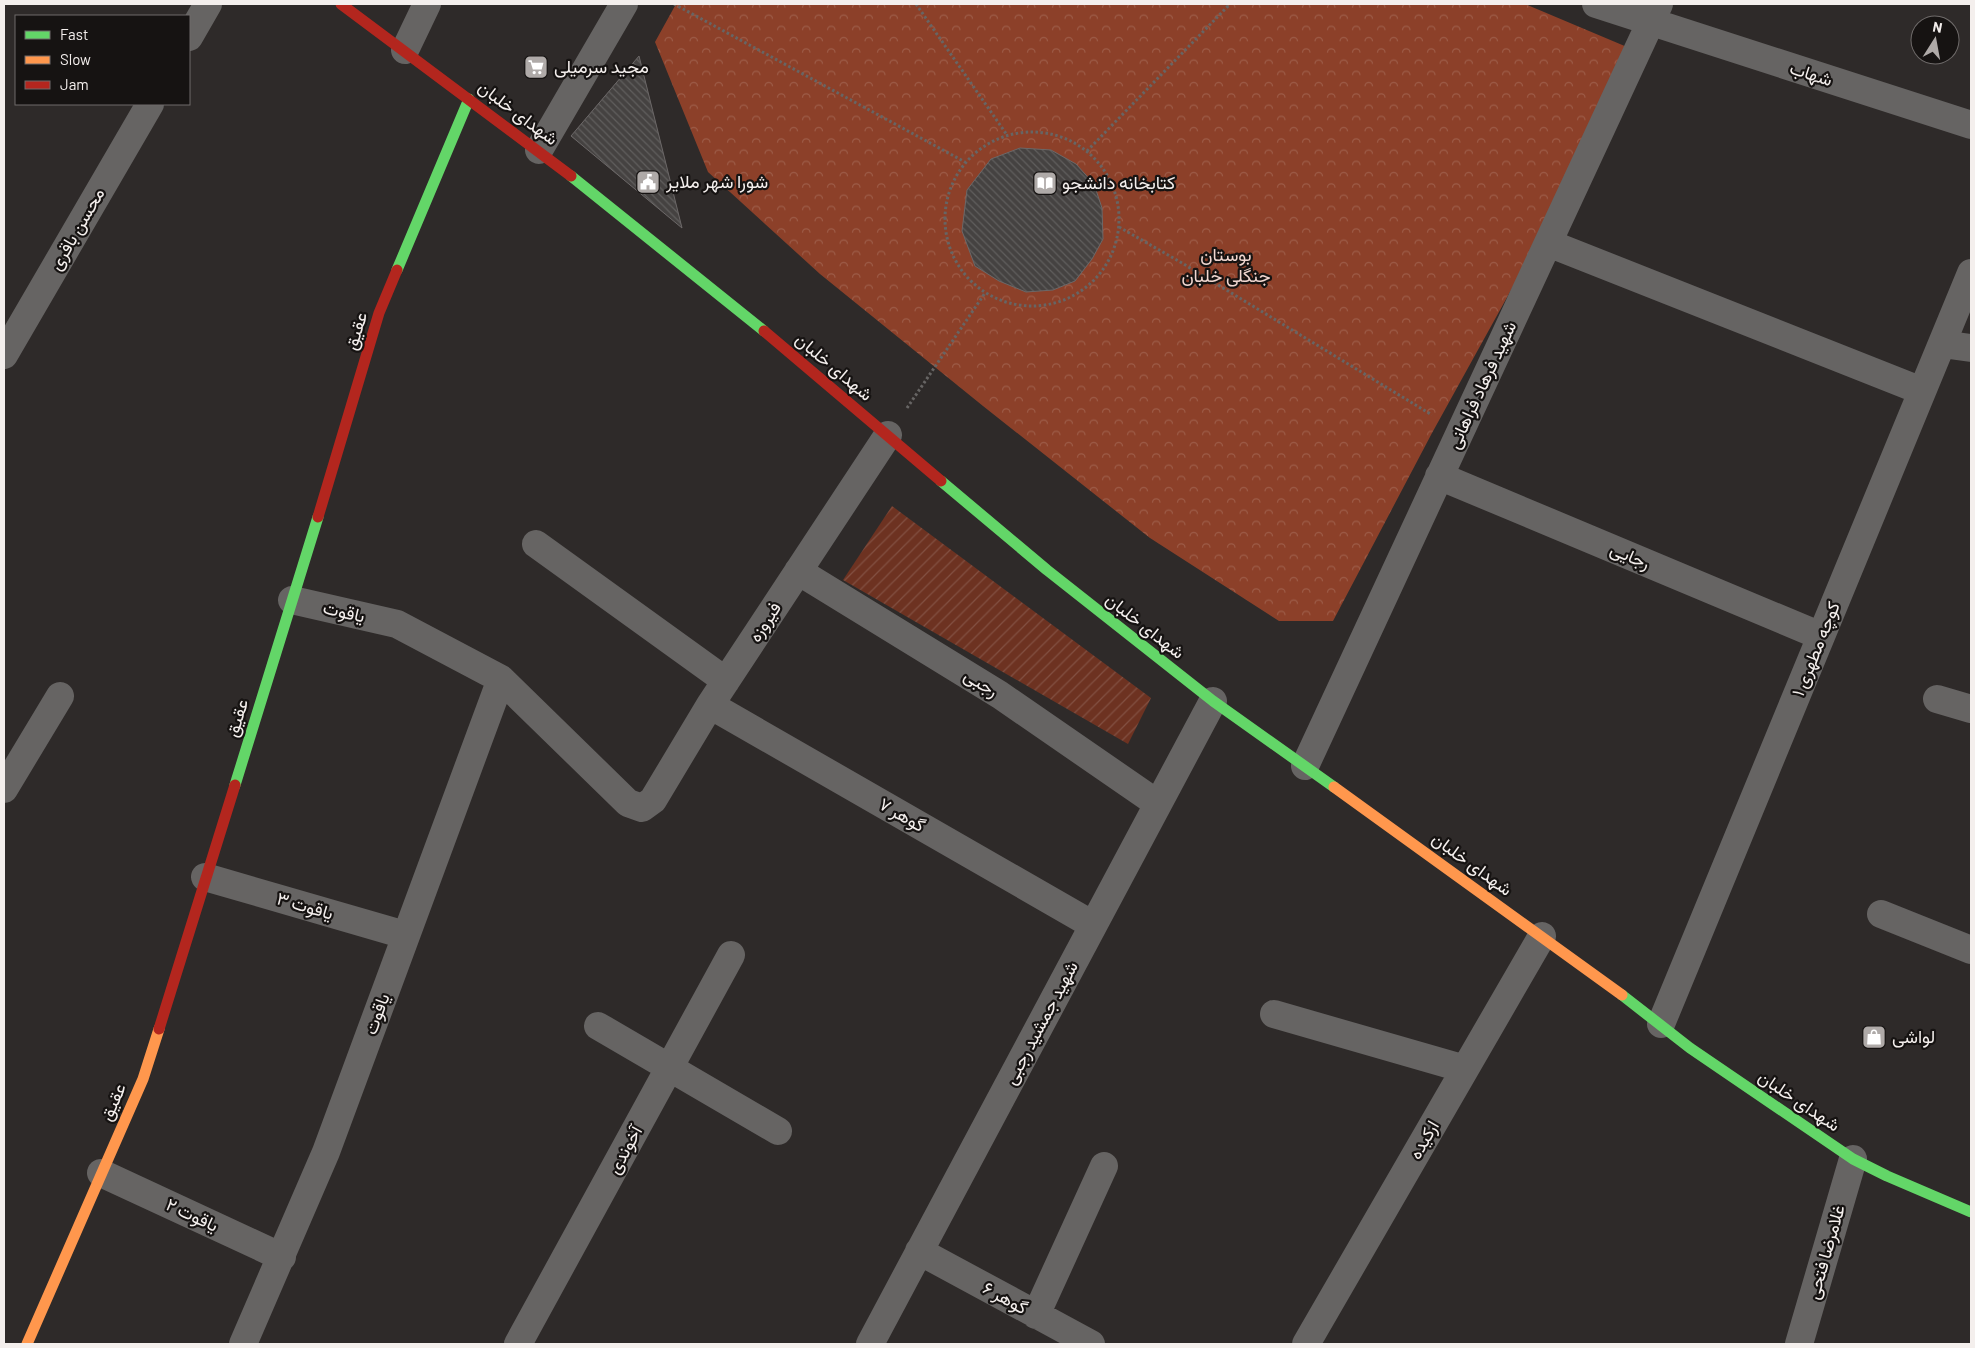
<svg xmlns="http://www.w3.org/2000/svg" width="1975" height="1348" viewBox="0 0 1975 1348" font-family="Barlow,Vazirmatn,sans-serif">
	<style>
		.forest { fill: url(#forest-crowns) }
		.garden { fill: url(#garden-furrows) }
		.building { fill: url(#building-back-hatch); stroke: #6c6868 }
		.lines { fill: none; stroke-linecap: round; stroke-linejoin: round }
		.path { stroke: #676564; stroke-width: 3; stroke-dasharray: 2.5 2.5; stroke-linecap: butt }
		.street { stroke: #666463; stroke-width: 28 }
		.fast { stroke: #63d668; stroke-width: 11 }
		.slow { stroke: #ff974d; stroke-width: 11 }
		.jam { stroke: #b3261e; stroke-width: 11 }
		.labels { text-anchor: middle; stroke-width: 4.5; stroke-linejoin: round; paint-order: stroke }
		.poi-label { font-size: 18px; fill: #f4efed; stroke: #161312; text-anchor: start }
		.street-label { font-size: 18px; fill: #f4efed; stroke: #161312 }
		.park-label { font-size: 18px; fill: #f1d7d0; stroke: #161312 }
	</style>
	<defs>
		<pattern id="forest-crowns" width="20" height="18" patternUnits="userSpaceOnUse" patternTransform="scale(1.25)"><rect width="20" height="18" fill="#8c4029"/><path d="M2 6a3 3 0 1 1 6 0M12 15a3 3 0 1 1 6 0" fill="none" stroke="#9d5c48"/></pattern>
		<pattern id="garden-furrows" width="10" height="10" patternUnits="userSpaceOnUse" patternTransform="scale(1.25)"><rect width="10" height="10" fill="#6d3221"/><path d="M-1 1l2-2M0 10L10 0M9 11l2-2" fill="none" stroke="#825042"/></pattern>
		<pattern id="building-back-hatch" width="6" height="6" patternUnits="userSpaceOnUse" patternTransform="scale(1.25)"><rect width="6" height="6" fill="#454241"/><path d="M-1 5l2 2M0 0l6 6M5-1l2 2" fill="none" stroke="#605e5d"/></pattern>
	</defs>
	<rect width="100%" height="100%" fill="#2e2a29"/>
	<path class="forest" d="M 676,4 L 1525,4 L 1627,47 L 1526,263 L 1432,433 L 1333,621 L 1279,621 L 1150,538 L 983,406 L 820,274 L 708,172 L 655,42 Z"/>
	<path class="garden" d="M 892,506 L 1151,698 L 1128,744 L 843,580 Z"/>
	<path class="building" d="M 639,56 L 682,228 L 571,136 Z
		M 1020,148 L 1051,150 L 1076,164 L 1094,184 L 1102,208 L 1103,239 L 1092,259 L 1075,281 L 1053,290 L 1026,292 L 999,281 L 975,266 L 962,231 L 967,190 L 991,159 Z"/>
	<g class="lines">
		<path class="path" d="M 674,4 L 965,162
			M 916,4 L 1007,135
			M945 219a87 87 0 1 1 174 0a87 87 0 1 1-174 0Z
			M 1087,151 L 1230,4
			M 1119,227 L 1182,263 L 1432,415
			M 907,408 L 985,293"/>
		<path class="street" d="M 1596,4 L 1971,125
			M 189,37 L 208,4
			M 405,50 L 427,4
			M 539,150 L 624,4
			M 1548,243 L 1922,391
			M 1942,344 L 1971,348
			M 4,355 L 150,104
			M 1439,476 L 1821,636
			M 536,544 L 726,681
			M 798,571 L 1000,695 L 1158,804
			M 292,600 L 397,624 L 501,679 L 628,803 L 642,808 L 653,800 L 710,705 L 888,435
			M 1937,699 L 1971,709
			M 710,705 L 1093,925
			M 1305,766 L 1659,4
			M 4,789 L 60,696
			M 205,877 L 405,935
			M 1881,914 L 1971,950
			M 1274,1014 L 1465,1069
			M 1661,1024 L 1971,273
			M 598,1026 L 778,1131
			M 101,1173 L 282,1257
			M 919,1251 L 1091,1344
			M 1036,1315 L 1104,1166
			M 243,1344 L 326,1152 L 501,679
			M 518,1344 L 731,955
			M 870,1344 L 1213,701
			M 1306,1344 L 1542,936
			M 1799,1344 L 1853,1159"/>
		<path class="fast" d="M 571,176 L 764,331
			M 397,270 L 469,99
			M 941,481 L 1047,570 L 1213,701 L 1334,787
			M 235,785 L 318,517
			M 1622,995 L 1690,1048 L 1853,1159 L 1887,1176 L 1971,1212"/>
		<path class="slow" d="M 1334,787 L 1622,995
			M 27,1344 L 143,1079 L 159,1029"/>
		<path class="jam" d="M 341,4 L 571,176
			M 764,331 L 941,481
			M 318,517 L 379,313 L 397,270
			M 159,1029 L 235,785"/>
	</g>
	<defs>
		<g id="supermarket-square" transform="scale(1.25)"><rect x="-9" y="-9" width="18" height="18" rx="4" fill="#afaaa8" stroke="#161312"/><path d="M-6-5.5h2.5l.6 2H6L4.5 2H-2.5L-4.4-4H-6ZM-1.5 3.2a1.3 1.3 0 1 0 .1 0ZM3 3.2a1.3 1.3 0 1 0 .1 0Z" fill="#fff"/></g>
		<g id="civic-square" transform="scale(1.25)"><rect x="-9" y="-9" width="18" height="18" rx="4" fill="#afaaa8" stroke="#161312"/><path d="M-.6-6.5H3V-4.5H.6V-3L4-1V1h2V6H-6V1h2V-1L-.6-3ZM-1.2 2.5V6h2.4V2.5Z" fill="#fff"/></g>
		<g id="library-square" transform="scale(1.25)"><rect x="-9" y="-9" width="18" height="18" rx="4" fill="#afaaa8" stroke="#161312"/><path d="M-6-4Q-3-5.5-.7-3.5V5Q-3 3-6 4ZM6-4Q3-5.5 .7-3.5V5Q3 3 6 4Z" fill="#fff"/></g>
		<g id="shop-square" transform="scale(1.25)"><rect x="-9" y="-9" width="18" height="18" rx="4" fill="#afaaa8" stroke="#161312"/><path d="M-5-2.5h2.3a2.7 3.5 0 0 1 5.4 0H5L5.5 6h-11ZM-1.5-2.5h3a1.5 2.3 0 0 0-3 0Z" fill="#fff"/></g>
	</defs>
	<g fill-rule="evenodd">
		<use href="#supermarket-square" x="536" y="67"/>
		<use href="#civic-square" x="648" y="182"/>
		<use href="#library-square" x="1045" y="183"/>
		<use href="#shop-square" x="1874" y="1037"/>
	</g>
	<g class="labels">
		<g class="poi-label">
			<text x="554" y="73">مجید سرمیلی</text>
			<text x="666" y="188">شورا شهر ملایر</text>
			<text x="1062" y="189">کتابخانه دانشجو</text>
			<text x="1892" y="1043">لواشی</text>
		</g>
		<g class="street-label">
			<text transform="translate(1811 74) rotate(18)" y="6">شهاب</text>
			<text transform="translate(518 113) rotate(37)" y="6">شهدای خلبان</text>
			<text transform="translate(77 229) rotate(-60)" y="6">محسن باقری</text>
			<text transform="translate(356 331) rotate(-73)" y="6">عقیق</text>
			<text transform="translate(834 367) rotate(40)" y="6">شهدای خلبان</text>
			<text transform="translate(1482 385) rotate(-65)" y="6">شهید فرهاد فراهانی</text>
			<text transform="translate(1630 556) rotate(23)" y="6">رجایی</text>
			<text transform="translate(344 612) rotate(13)" y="6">یاقوت</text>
			<text transform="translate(765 622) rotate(-57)" y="6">فیروزه</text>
			<text transform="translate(1145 626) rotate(38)" y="6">شهدای خلبان</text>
			<text transform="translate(1816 649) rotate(-68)" y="6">کوچه مطهری ۱</text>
			<text transform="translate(981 683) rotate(32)" y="6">رجبی</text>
			<text transform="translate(237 718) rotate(-73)" y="6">عقیق</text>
			<text transform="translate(902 815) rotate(30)" y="6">گوهر ۷</text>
			<text transform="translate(1472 864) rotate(36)" y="6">شهدای خلبان</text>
			<text transform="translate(305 906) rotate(16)" y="6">یاقوت ۳</text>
			<text transform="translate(377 1014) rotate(-70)" y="6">یاقوت</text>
			<text transform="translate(1041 1023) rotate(-62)" y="6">شهید جمشید رجبی</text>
			<text transform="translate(1799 1101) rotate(34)" y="6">شهدای خلبان</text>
			<text transform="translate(113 1102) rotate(-66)" y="6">عقیق</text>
			<text transform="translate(1424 1140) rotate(-60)" y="6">ارکیده</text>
			<text transform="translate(625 1150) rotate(-61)" y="6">آخوندی</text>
			<text transform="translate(192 1215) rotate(25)" y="6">یاقوت ۲</text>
			<text transform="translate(1826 1252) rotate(-74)" y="6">غلامرضا فتحی</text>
			<text transform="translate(1005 1298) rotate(29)" y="6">گوهر ۶</text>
		</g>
		<g class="park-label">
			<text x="1226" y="261">بوستان<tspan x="1226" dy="21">جنگلی خلبان</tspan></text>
		</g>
	</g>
	<rect width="1975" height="1348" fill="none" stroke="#f4efed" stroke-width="10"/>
	<rect x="15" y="15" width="175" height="90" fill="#161312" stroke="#6f6b6a"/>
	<rect x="25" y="31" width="25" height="8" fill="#63d668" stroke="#6f6b6a"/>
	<text x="60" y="40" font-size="15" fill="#f4efed">Fast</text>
	<rect x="25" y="56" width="25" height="8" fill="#ff974d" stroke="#6f6b6a"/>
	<text x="60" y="65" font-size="15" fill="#f4efed">Slow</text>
	<rect x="25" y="81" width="25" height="8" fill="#b3261e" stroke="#6f6b6a"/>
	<text x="60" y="90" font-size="15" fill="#f4efed">Jam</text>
	<g transform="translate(1935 40) rotate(11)"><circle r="24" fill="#161312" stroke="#6f6b6a"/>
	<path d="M0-4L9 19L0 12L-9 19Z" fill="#afaaa8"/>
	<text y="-8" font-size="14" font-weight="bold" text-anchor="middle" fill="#f4efed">N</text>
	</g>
</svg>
